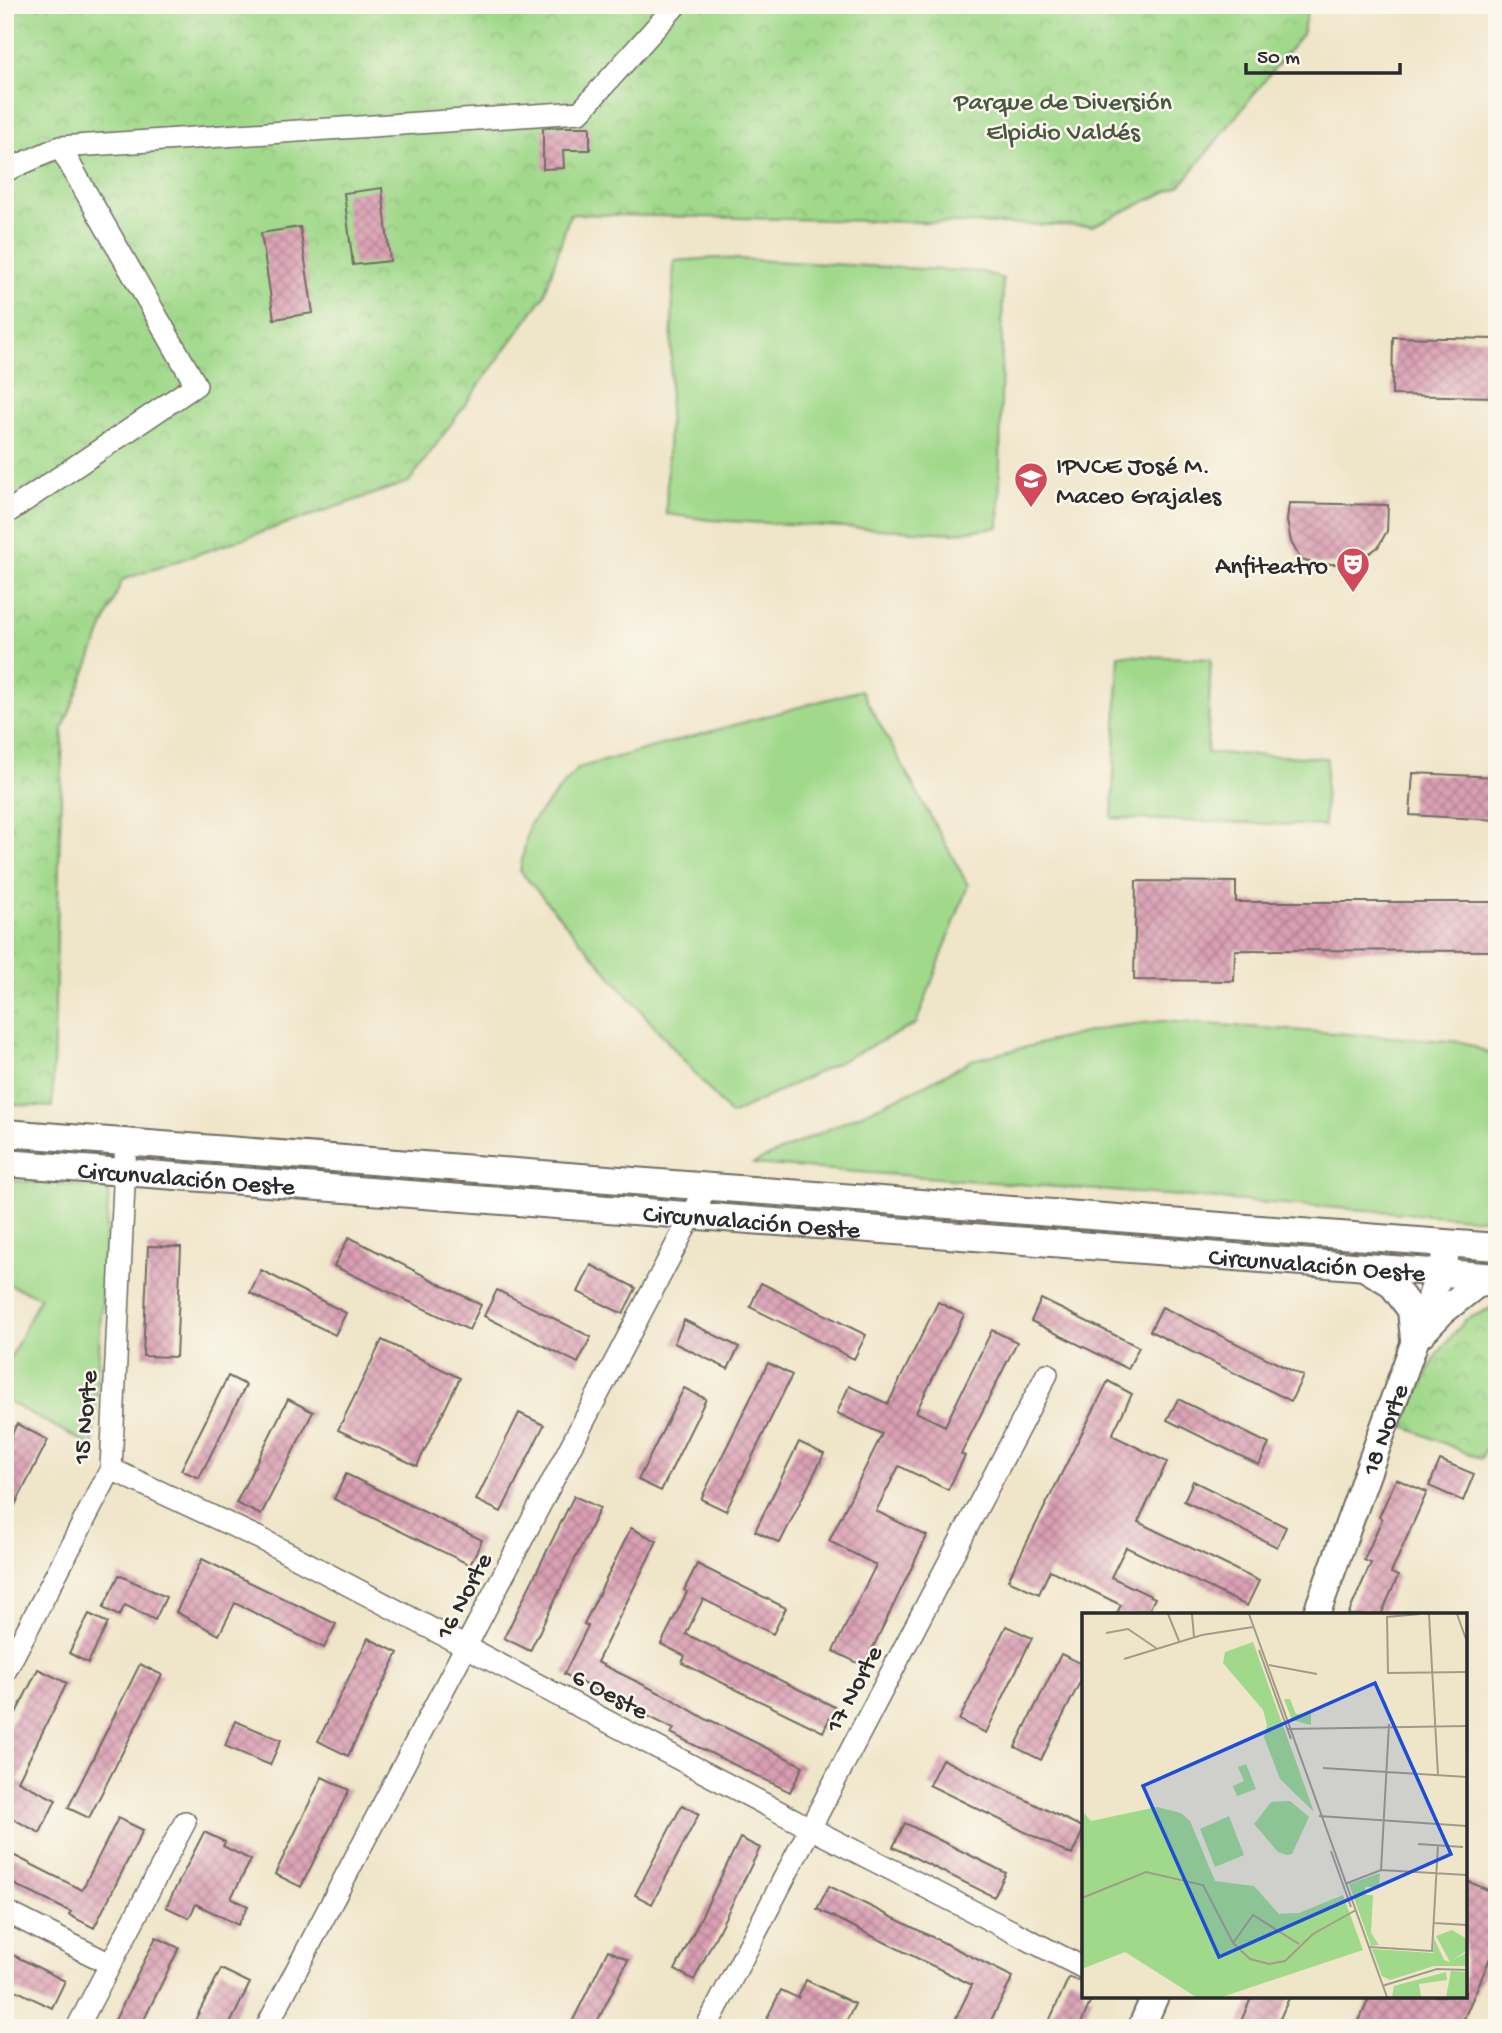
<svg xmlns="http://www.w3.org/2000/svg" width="1502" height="2033" viewBox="0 0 1502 2033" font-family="'Gochi Hand',sans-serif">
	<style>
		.grass { fill: #a1d98b; stroke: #66825b; stroke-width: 2 }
		.park { fill: url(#park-crowns); stroke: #66825b; stroke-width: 2 }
		.building { fill: url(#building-cross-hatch) }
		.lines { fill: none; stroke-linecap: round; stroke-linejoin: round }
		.minor-casing { stroke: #706c62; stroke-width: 24 }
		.major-casing { stroke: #706c62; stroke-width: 30 }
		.minor { stroke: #fff; stroke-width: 21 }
		.major { stroke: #fff; stroke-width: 26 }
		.labels { text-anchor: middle; stroke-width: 5; stroke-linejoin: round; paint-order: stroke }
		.park-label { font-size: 26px; fill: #485643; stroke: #fbf7ec }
		.poi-label { font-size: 26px; fill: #2b2b2b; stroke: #fbf7ec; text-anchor: start }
		.street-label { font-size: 26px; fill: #2b2b2b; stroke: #fbf7ec }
		.inset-road { fill: none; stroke: #a19b8a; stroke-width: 2 }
		.view { fill: #1d4ed8; fill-opacity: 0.15; stroke: #1d4ed8; stroke-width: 3.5 }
		.inset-edge { fill: none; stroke: #2b2b2b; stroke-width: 3.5 }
	</style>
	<defs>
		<pattern id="park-crowns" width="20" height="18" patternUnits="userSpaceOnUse" patternTransform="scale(1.75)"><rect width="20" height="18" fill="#a1d98b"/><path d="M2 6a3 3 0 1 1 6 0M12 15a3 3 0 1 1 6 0" fill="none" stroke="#8bba78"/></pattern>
		<pattern id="building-cross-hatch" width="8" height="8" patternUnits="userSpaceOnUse" patternTransform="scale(1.75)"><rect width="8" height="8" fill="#da9fb3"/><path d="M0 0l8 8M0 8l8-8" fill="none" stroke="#b18292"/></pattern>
	</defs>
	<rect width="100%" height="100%" fill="#fbf7ec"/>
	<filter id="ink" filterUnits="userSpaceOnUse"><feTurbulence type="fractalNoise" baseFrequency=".0143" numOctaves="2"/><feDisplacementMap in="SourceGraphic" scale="14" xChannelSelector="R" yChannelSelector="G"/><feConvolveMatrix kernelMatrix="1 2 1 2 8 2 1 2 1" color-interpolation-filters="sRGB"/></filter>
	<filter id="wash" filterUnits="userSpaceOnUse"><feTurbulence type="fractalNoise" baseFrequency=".00686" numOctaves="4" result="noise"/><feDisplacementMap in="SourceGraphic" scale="28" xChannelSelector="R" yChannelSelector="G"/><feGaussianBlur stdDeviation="1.57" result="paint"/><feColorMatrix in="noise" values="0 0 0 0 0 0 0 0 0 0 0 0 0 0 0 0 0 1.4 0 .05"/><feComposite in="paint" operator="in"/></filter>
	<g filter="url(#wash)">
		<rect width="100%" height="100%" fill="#efe5c9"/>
		<path class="grass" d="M 716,258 L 983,272 L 1003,279 L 999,527 L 954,533 L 710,520 L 666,514 L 674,261 Z
			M 1119,655 L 1211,659 L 1207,753 L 1327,758 L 1324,826 L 1112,818 Z
			M 861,690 L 968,885 L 916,1024 L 731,1115 L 520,871 L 529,825 L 578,768 Z
			M 1163,1021 L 1463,1042 L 1497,1057 L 1497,1220 L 752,1164 L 921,1087 L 972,1060 L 1109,1027 Z
			M 5,1180 L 109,1188 L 93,1447 L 5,1400 L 5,1369 L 40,1297 L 5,1283 Z"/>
		<path class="park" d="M 5,5 L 1309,5 L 1302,34 L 1181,185 L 1093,226 L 570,214 L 544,296 L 409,482 L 122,580 L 63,728 L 52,1107 L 5,1104 Z
			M 1497,1305 L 1497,1423 L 1481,1459 L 1403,1426 L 1437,1354 L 1465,1320 Z"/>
		<g id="blocks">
			<path class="building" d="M 563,127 L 590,127 L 590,150 L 563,150 L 564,168 L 543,169 L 543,128 Z
				M 382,188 L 390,261 L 353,265 L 344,193 Z
				M 300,227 L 313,313 L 274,319 L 261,233 Z
				M 1393,337 L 1497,339 L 1497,397 L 1392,395 Z
				M 1289,503 L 1388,505 L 1387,531 L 1378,547 L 1361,559 L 1343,564 L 1319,564 L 1301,560 L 1291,542 L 1287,521 Z
				M 1413,773 L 1497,777 L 1497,820 L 1410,815 Z
				M 1136,881 L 1236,882 L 1236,902 L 1497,902 L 1497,951 L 1235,950 L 1234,981 L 1134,980 Z
				M 349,1237 L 481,1305 L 469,1330 L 334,1266 Z
				M 148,1246 L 181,1247 L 176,1357 L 143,1356 Z
				M 591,1265 L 636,1288 L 623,1314 L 578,1292 Z
				M 261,1270 L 346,1313 L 335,1335 L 250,1293 Z
				M 761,1283 L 866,1335 L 854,1359 L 750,1307 Z
				M 497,1290 L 591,1337 L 578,1363 L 484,1316 Z
				M 1041,1299 L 1139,1347 L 1128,1369 L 1031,1321 Z
				M 938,1302 L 964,1315 L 916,1412 L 945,1426 L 992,1330 L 1017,1342 L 961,1454 L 965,1456 L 948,1490 L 899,1466 L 876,1511 L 927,1536 L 864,1666 L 833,1651 L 876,1565 L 829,1541 L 882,1434 L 837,1413 L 849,1386 L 888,1404 Z
				M 1162,1307 L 1303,1376 L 1291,1401 L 1150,1331 Z
				M 684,1320 L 739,1347 L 728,1369 L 674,1343 Z
				M 382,1340 L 460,1378 L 417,1466 L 338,1430 Z
				M 768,1363 L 792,1375 L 726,1511 L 701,1499 Z
				M 228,1376 L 246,1385 L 199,1478 L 181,1470 Z
				M 1108,1381 L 1132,1394 L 1112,1435 L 1167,1462 L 1138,1522 L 1259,1581 L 1247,1606 L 1126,1547 L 1111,1577 L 1155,1598 L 1147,1615 L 1116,1615 L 1121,1605 L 1050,1570 L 1039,1594 L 1008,1580 Z
				M 684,1388 L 706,1399 L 661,1491 L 638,1480 Z
				M 288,1399 L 313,1412 L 261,1515 L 236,1503 Z
				M 1178,1399 L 1269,1444 L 1259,1465 L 1167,1420 Z
				M 519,1413 L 544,1425 L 501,1512 L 476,1500 Z
				M 17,1424 L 48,1440 L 5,1525 L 5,1448 Z
				M 799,1442 L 824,1454 L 780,1543 L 755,1531 Z
				M 1440,1460 L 1474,1474 L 1463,1501 L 1429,1486 Z
				M 346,1474 L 482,1540 L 470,1565 L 334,1499 Z
				M 1396,1479 L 1427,1492 L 1391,1573 L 1398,1576 L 1381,1615 L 1348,1615 L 1371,1563 L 1364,1560 L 1382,1519 L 1379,1517 Z
				M 1193,1481 L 1286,1527 L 1277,1547 L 1184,1501 Z
				M 574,1496 L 600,1508 L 530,1651 L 504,1638 Z
				M 631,1528 L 657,1541 L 597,1662 L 670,1698 L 709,1721 L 710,1720 L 803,1766 L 790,1792 L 688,1742 L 671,1733 L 674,1729 L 564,1674 L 588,1626 L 584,1624 Z
				M 202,1559 L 336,1624 L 324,1648 L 235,1603 L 219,1635 L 176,1612 Z
				M 697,1564 L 786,1608 L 773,1634 L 703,1599 L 686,1634 L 835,1707 L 823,1732 L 682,1663 L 685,1656 L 661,1644 L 687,1592 L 684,1590 Z
				M 119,1575 L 166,1597 L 155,1620 L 125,1605 L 119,1616 L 103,1608 Z
				M 89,1614 L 108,1623 L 88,1663 L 69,1653 Z
				M 1006,1626 L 1032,1638 L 986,1733 L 959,1720 Z
				M 368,1638 L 398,1653 L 348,1756 L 318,1741 Z
				M 1061,1654 L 1084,1665 L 1084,1674 L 1041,1760 L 1015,1747 Z
				M 140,1664 L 162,1675 L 89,1818 L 68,1808 Z
				M 38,1669 L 67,1683 L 18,1781 L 56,1800 L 40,1833 L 5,1815 L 5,1735 Z
				M 235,1721 L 281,1740 L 270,1765 L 225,1746 Z
				M 942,1759 L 1084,1828 L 1072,1855 L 929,1785 Z
				M 322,1777 L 349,1790 L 301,1887 L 275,1874 Z
				M 682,1805 L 699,1814 L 652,1904 L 635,1895 Z
				M 118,1818 L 143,1830 L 94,1928 L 69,1915 L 71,1912 L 5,1880 L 5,1851 L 82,1890 Z
				M 905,1823 L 1006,1873 L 994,1897 L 893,1847 Z
				M 204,1832 L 225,1842 L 223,1846 L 251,1860 L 231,1898 L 248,1906 L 238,1925 L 196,1904 L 189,1918 L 166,1907 Z
				M 740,1838 L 760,1848 L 694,1980 L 675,1970 Z
				M 1465,1880 L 1497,1894 L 1497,1942 L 1460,2028 L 1356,2028 L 1370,1996 L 1465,1996 Z
				M 829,1886 L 1013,1977 L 987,2028 L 951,2028 L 972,1985 L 817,1909 Z
				M 156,1937 L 179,1948 L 140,2028 L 111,2028 Z
				M 608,1950 L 628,1960 L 594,2028 L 569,2028 Z
				M 5,1951 L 65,1981 L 52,2008 L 5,1985 Z
				M 221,1969 L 250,1983 L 228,2028 L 191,2028 Z
				M 1069,1977 L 1084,1983 L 1084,1996 L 1093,1996 L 1079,2028 L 1046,2028 Z
				M 806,1980 L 855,2004 L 843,2028 L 762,2028 L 781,1990 L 798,1998 Z
				M 1252,1996 L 1290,1996 L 1276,2028 L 1238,2028 Z"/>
		</g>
	</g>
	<g filter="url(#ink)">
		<use href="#blocks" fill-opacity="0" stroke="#706c62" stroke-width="2"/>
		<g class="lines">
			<g class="minor-casing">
				<path id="minor" d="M 5,171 L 60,147 L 580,112 L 676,5
					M 5,514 L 196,385 L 60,147
					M 111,1469 L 263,1540 L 810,1828 L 1084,1968
					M 5,1672 L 111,1469 L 126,1142
					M 5,1911 L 110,1964
					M 77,2028 L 185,1822
					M 266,2028 L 706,1188
					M 706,2028 L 1047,1374"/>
			</g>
			<g class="major-casing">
				<g id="major">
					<path d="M 5,1133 L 1497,1247"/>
					<path id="s1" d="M 5,1163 L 1497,1277"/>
					<path d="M 1364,1267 L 1391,1283 L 1411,1310 L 1414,1339"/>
					<path d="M 1422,1333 L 1443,1311 L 1476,1285 L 1497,1280"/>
					<path id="s2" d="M 1316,1615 L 1445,1258"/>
					<path d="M 1141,2028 L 1155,1996"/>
				</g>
			</g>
			<use href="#minor" class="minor"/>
			<use href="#major" class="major"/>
		</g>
	</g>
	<defs>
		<g id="school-pin" transform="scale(1.75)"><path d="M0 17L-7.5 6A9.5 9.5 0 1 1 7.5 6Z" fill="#d1495b" stroke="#fbf7ec"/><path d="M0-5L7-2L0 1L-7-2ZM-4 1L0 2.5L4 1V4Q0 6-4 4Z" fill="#fff"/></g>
		<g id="theatre-pin" transform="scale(1.75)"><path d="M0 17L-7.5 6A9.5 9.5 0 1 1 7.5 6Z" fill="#d1495b" stroke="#fbf7ec"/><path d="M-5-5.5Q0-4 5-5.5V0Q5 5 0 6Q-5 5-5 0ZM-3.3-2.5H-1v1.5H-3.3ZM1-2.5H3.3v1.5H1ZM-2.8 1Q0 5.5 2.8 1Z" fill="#fff"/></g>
	</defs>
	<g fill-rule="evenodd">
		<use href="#school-pin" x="1031" y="479"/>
		<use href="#theatre-pin" x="1353" y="564"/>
	</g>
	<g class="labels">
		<g class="park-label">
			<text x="1063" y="109">Parque de Diversión<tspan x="1063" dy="30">Elpidio Valdés</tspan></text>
		</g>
		<g class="poi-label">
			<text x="1056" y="473">IPVCE José M.<tspan x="1056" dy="30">Maceo Grajales</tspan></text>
			<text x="1328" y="573" text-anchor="end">Anfiteatro</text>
		</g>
		<g class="street-label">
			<text dy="9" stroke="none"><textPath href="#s1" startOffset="182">Circunvalación Oeste</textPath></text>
			<text dy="9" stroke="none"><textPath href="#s1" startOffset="749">Circunvalación Oeste</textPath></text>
			<text dy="9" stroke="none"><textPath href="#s1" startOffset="1316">Circunvalación Oeste</textPath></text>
			<text transform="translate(83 1417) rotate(-85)" y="9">15 Norte</text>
			<text dy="9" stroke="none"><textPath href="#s2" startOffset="198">18 Norte</textPath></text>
			<text transform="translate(462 1595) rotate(-62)" y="9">16 Norte</text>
			<text transform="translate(852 1688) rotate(-62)" y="9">17 Norte</text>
			<text transform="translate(611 1692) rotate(28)" y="9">6 Oeste</text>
		</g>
	</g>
	<g transform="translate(1082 1613)">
		<rect width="385" height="385" fill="#efe5c9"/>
		<path d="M 171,29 L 232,199 L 198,166 L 182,124 L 185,112 L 181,97 L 141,50 L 143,39 ZM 164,151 L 174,176 L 155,183 L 151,173 L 162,168 L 156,154 ZM 208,188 L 227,204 L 210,241 L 205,242 L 196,239 L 172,211 L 189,189 ZM 147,203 L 162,242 L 133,254 L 118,216 ZM 298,260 L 297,274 L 283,274 L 284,282 L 291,282 L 289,320 L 297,332 L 289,333 L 267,271 ZM 370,317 L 385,326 L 385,337 L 371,347 L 385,339 L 385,353 L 352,353 L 308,367 L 300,363 L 290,336 L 351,340 L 352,325 L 362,347 L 368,349 L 354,323 ZM 369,358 L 385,359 L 385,384 L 364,384 ZM 364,359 L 365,367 L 337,371 L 339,384 L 310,384 L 312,373 Z" fill="#a1d98b"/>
		<path d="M 202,86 L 208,86 L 214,101 L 229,101 L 229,112 L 210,107 ZM 75,194 L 99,200 L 108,208 L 133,268 L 172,273 L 197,301 L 217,300 L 261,282 L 281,337 L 140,384 L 114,384 L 43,339 L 0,356 L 0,198 L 9,208 Z" fill="#a1d98b"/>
		<path class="inset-road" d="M 86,1 L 97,28M 110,1 L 112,24M 167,1 L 305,384M 338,1 L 305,4 L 306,60 L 385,59M 347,1 L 356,162M 375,1 L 385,29M 24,20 L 46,16 L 74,35M 177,37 L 209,126M 42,46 L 120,22 L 171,14M 187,52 L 235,61M 206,116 L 385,113M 241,155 L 385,164M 237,203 L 385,213M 336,231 L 381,234M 249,238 L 269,294M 299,257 L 307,111M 263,271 L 299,257 L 385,262M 0,285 L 64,259 L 121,272 L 151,330 L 168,346 L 187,351 L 203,348 L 231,321 L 274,297M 352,310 L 385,312M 151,330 L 171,302 L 217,331M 287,334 L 350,338 L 356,232M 300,373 L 355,356 L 385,357"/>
		<path class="view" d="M 293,70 L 369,241 L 137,344 L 61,173 Z"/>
		<rect width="385" height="385" class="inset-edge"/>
	</g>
	<rect width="1502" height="2033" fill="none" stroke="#fbf7ec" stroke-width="28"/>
	<path d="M1246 63v10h154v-10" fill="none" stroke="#2b2b2b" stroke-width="3.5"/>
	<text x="1257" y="63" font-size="21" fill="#2b2b2b" stroke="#fbf7ec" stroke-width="5" paint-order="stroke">50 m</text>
</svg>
